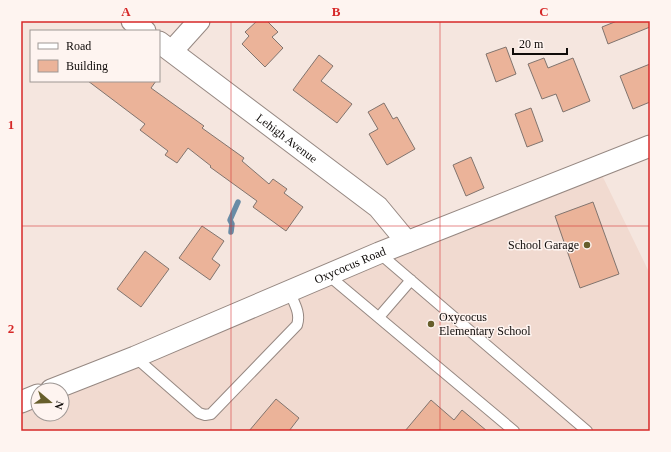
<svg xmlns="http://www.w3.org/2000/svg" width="671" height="452" viewBox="0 0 671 452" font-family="Georgia,serif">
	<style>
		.built { fill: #f1dad0 }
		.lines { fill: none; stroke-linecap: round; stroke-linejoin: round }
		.stream { stroke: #698ca6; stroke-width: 5.5 }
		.building { fill: #ebb399; stroke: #81746e }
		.lane-casing { stroke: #968882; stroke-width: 12 }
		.street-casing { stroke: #968882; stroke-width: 23 }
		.lane { stroke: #fff; stroke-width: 10 }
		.street { stroke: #fff; stroke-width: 21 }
		.grid { fill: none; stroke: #d62828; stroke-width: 1; stroke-opacity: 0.55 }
		.poi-dot { fill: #675e2b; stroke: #fef4f0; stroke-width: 1.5 }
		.labels { text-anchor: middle; stroke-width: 3; stroke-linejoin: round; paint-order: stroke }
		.street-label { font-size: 12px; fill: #0f0b09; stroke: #fef4f0 }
		.poi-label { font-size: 12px; fill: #0f0b09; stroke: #fef4f0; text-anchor: end }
		.neatline { fill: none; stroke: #d62828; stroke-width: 1.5 }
		.grid-label { font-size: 13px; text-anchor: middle; font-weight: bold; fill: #d62828 }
	</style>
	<rect width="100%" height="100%" fill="#f5e6df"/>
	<path class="built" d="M 598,167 L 650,274 L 650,431 L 21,431 L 21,402 L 38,395 L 38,414 L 62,414 L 62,390 Z"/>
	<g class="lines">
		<path class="stream" d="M 231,232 L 232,224 L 230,220 L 238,202"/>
	</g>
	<path class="building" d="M 257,21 L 267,21 L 278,32 L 272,37 L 283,48 L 265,67 L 242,44 L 249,36 L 245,32 Z
		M 617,21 L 650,21 L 650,27 L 608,44 L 602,27 Z
		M 506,47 L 516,74 L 496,82 L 486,54 Z
		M 319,55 L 333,66 L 321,81 L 352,104 L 337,123 L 293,90 Z
		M 544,58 L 548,68 L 573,58 L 590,101 L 563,112 L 556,94 L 542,99 L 528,64 Z
		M 650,64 L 650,102 L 633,109 L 620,76 Z
		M 88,81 L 156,81 L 151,88 L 204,126 L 202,128 L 244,158 L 242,161 L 269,184 L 273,179 L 287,189 L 284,193 L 303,207 L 286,231 L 253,207 L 257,201 L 210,167 L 211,166 L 188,148 L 177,163 L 165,155 L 168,151 L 140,130 L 145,124 Z
		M 384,103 L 393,119 L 397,117 L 415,149 L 387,165 L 369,134 L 378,129 L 368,112 Z
		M 531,108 L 543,141 L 527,147 L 515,114 Z
		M 471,157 L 484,188 L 466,196 L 453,165 Z
		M 593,202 L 619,274 L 580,288 L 555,216 Z
		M 202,226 L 224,241 L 212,259 L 220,265 L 210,280 L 179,258 Z
		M 145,251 L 169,269 L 141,307 L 117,289 Z
		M 276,399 L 299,418 L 289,431 L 249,431 Z
		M 431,400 L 454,420 L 462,410 L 487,431 L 405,431 Z"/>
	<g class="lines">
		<g class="lane-casing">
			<path id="lane" d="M 379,253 L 587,431
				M 328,275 L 514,431
				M 379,317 L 411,280
				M 135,357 L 199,413 L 205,415 L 211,414 L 297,325 C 301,313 294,303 289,291"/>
		</g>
		<g class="street-casing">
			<g id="street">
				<path d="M 132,21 L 145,31"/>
				<path id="s1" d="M 159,42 L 378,207 L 407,242"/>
				<path d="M 172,51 L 199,21"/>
				<path id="s2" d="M 51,390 L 135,357 L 379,253 L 650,146"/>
				<path d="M 21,402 L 38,395"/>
			</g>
		</g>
		<use href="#lane" class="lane"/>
		<use href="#street" class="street"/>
	</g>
	<path class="grid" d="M 231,21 L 231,431M 440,21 L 440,431M 21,226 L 650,226"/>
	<g class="poi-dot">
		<circle cx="587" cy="245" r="4"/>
		<circle cx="431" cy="324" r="4"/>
	</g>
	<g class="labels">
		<g class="street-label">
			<text dy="4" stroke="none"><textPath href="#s1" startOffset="160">Lehigh Avenue</textPath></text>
			<text dy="4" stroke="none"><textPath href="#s2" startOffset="324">Oxycocus Road</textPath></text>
		</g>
		<g class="poi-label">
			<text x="579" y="249">School Garage</text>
			<text x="439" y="321" text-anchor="start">Oxycocus<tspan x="439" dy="14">Elementary School</tspan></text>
		</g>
	</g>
	<rect width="671" height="452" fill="none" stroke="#fef4f0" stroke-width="44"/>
	<rect x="30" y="30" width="130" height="52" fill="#fef4f0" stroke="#9e9794"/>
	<rect x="38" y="43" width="20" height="6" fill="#ffffff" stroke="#9e9794"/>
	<text x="66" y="50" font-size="12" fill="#0f0b09">Road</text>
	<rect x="38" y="60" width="20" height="12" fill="#ebb399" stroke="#9e9794"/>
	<text x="66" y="70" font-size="12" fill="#0f0b09">Building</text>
	<g transform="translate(50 402) rotate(109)"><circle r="19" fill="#fef4f0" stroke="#9e9794"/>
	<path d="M0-3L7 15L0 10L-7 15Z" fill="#675e2b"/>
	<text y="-6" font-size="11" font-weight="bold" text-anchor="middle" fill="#0f0b09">N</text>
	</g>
	<path d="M513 48v6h54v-6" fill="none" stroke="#0f0b09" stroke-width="2"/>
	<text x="519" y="48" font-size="12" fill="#0f0b09" stroke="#fef4f0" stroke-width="3" paint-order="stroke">20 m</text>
	<rect x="22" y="22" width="627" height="408" class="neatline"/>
	<g class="grid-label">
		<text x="126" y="16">A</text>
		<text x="336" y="16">B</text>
		<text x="544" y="16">C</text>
		<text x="11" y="129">1</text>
		<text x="11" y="333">2</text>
	</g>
</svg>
